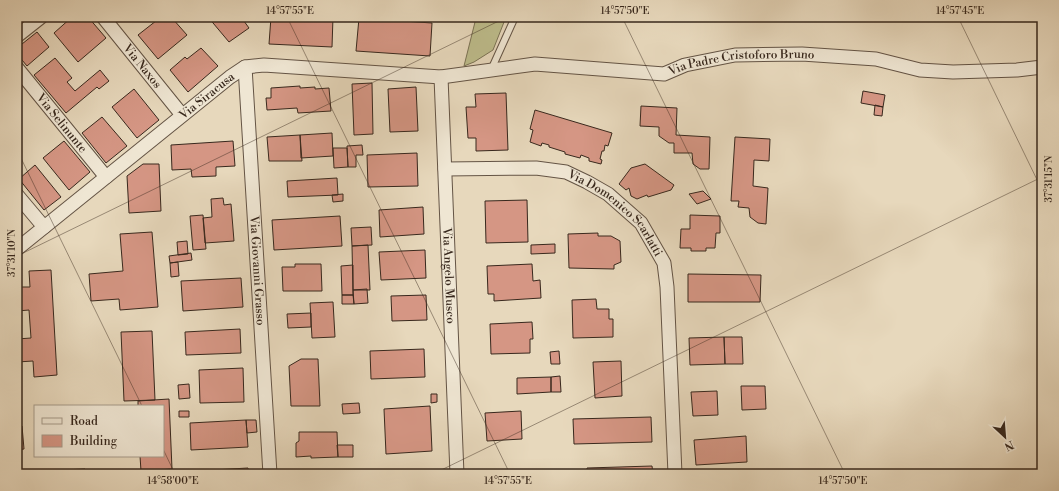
<svg xmlns="http://www.w3.org/2000/svg" width="1059" height="491" viewBox="0 0 1059 491" font-family="'Libre Bodoni',serif">
	<style>
		.green { fill: #bdbc8b; stroke: #7a7254 }
		.building { fill: #d59684; stroke: #38281d }
		.lines { fill: none; stroke-linecap: round; stroke-linejoin: round }
		.lane-casing { stroke: #645445; stroke-width: 8 }
		.street-casing { stroke: #645445; stroke-width: 15 }
		.lane { stroke: #efe6d3; stroke-width: 6 }
		.street { stroke: #efe6d3; stroke-width: 13 }
		.ticks { fill: none; stroke: #38281d; stroke-width: 1; stroke-opacity: 0.45 }
		.labels { text-anchor: middle; stroke-width: 3; stroke-linejoin: round; paint-order: stroke }
		.street-label { font-size: 12px; fill: #38281d; stroke: #efe6d3 }
		.neatline { fill: none; stroke: #38281d; stroke-width: 1.5 }
		.ticks-label { font-size: 10px; text-anchor: middle; fill: #38281d }
	</style>
	<rect width="100%" height="100%" fill="#e7d8bc"/>
	<filter id="stains"><feTurbulence type="fractalNoise" baseFrequency=".005" numOctaves="4"/><feColorMatrix values="0 0 0 0 .2 0 0 0 0 .09 0 0 0 0 .02 0 0 0 .5 -.17"/></filter>
	<radialGradient id="worn" r=".72"><stop offset=".6" stop-color="#630" stop-opacity="0"/><stop offset="1" stop-color="#630" stop-opacity=".3"/></radialGradient>
	<path class="green" d="M 472,17 L 506,17 L 493,50 L 474,62 L 464,66 L 475,22 Z"/>
	<path class="building" d="M 72,17 L 88,17 L 106,38 L 78,62 L 54,33 Z
		M 161,17 L 164,17 L 168,22 L 172,18 L 187,35 L 158,59 L 138,35 Z
		M 208,17 L 241,17 L 249,28 L 229,42 Z
		M 271,17 L 333,17 L 332,47 L 269,44 Z
		M 359,18 L 432,23 L 430,56 L 356,51 Z
		M 37,32 L 49,47 L 27,66 L 17,54 L 17,48 Z
		M 201,48 L 218,66 L 188,92 L 170,70 L 185,57 L 187,59 Z
		M 55,58 L 72,78 L 67,82 L 75,91 L 100,70 L 109,81 L 99,89 L 97,87 L 66,113 L 34,75 Z
		M 372,83 L 373,134 L 354,135 L 352,84 Z
		M 300,86 L 300,88 L 315,87 L 315,89 L 329,88 L 331,111 L 298,113 L 297,108 L 267,110 L 266,98 L 271,98 L 271,88 Z
		M 416,87 L 418,131 L 390,132 L 388,89 Z
		M 134,89 L 159,120 L 137,138 L 112,107 Z
		M 863,91 L 885,95 L 883,107 L 861,103 Z
		M 506,93 L 508,150 L 476,151 L 476,138 L 468,138 L 466,107 L 476,107 L 475,94 Z
		M 875,105 L 883,107 L 882,116 L 874,115 Z
		M 641,106 L 677,108 L 676,135 L 710,137 L 709,169 L 700,169 L 693,164 L 692,153 L 674,153 L 674,143 L 669,143 L 659,136 L 659,127 L 640,126 Z
		M 535,110 L 612,133 L 608,146 L 605,145 L 604,151 L 602,151 L 600,159 L 602,160 L 601,164 L 589,161 L 589,158 L 581,155 L 580,158 L 565,154 L 565,152 L 549,147 L 549,145 L 542,143 L 541,146 L 530,142 L 533,130 L 530,129 Z
		M 102,117 L 127,146 L 106,163 L 82,133 Z
		M 332,133 L 333,156 L 301,158 L 300,135 Z
		M 300,135 L 302,161 L 269,161 L 267,137 Z
		M 735,137 L 770,139 L 769,161 L 754,160 L 753,186 L 768,188 L 766,224 L 758,223 L 750,217 L 749,208 L 738,207 L 739,201 L 731,201 Z
		M 64,141 L 90,172 L 69,190 L 43,158 Z
		M 233,141 L 235,166 L 216,167 L 216,176 L 192,177 L 191,169 L 172,170 L 171,145 Z
		M 362,145 L 363,155 L 356,155 L 356,167 L 348,167 L 347,146 Z
		M 333,148 L 347,148 L 348,167 L 334,168 Z
		M 417,153 L 418,186 L 368,187 L 367,155 Z
		M 143,164 L 159,164 L 161,211 L 129,213 L 127,176 Z
		M 645,164 L 674,185 L 671,190 L 648,197 L 647,195 L 637,199 L 631,196 L 629,188 L 626,190 L 619,184 L 631,168 Z
		M 35,165 L 61,197 L 44,210 L 19,179 Z
		M 337,178 L 338,195 L 288,197 L 287,181 Z
		M 703,191 L 711,199 L 697,204 L 689,194 Z
		M 343,194 L 343,201 L 333,202 L 332,195 Z
		M 223,198 L 224,205 L 231,204 L 234,241 L 205,243 L 203,218 L 212,217 L 211,199 Z
		M 527,200 L 528,242 L 486,243 L 485,201 Z
		M 423,207 L 424,234 L 380,237 L 379,210 Z
		M 203,215 L 206,249 L 193,250 L 190,216 Z
		M 690,215 L 720,216 L 720,233 L 716,233 L 715,248 L 706,248 L 706,251 L 691,251 L 691,248 L 680,248 L 681,229 L 690,229 Z
		M 340,216 L 342,246 L 274,250 L 272,220 Z
		M 371,227 L 372,245 L 352,246 L 351,228 Z
		M 152,232 L 158,307 L 120,310 L 119,299 L 91,301 L 89,274 L 123,271 L 120,234 Z
		M 598,233 L 598,236 L 611,236 L 620,241 L 621,262 L 614,265 L 614,269 L 569,268 L 568,234 Z
		M 187,241 L 188,254 L 178,255 L 177,242 Z
		M 555,244 L 555,253 L 531,254 L 531,245 Z
		M 368,245 L 370,290 L 353,290 L 352,246 Z
		M 425,250 L 426,278 L 381,280 L 379,252 Z
		M 191,253 L 192,260 L 170,263 L 169,256 Z
		M 178,262 L 179,276 L 171,277 L 170,263 Z
		M 295,264 L 321,264 L 322,291 L 283,291 L 282,267 L 295,267 Z
		M 532,264 L 533,281 L 540,280 L 541,298 L 494,301 L 494,294 L 488,294 L 487,266 Z
		M 353,265 L 353,295 L 342,295 L 341,266 Z
		M 51,270 L 57,375 L 34,377 L 33,361 L 17,362 L 17,339 L 31,338 L 29,310 L 17,311 L 17,287 L 30,287 L 29,271 Z
		M 688,274 L 761,275 L 760,302 L 688,302 Z
		M 241,278 L 243,307 L 183,311 L 181,281 Z
		M 367,289 L 368,303 L 354,304 L 353,290 Z
		M 342,295 L 353,295 L 354,304 L 342,304 Z
		M 426,295 L 427,320 L 392,321 L 391,296 Z
		M 596,299 L 597,309 L 609,309 L 609,319 L 613,319 L 613,337 L 573,338 L 572,300 Z
		M 333,302 L 335,337 L 312,338 L 310,303 Z
		M 311,313 L 311,327 L 288,328 L 287,314 Z
		M 532,322 L 533,339 L 530,339 L 530,353 L 491,354 L 490,324 Z
		M 240,329 L 241,353 L 186,355 L 185,332 Z
		M 152,331 L 155,400 L 124,401 L 121,332 Z
		M 724,337 L 725,364 L 690,365 L 689,338 Z
		M 724,337 L 742,337 L 743,364 L 725,364 Z
		M 424,349 L 425,377 L 371,379 L 370,351 Z
		M 559,351 L 560,364 L 551,364 L 550,352 Z
		M 301,359 L 318,359 L 320,406 L 291,406 L 289,366 Z
		M 621,361 L 622,396 L 595,398 L 593,362 Z
		M 243,368 L 244,402 L 200,403 L 199,370 Z
		M 560,376 L 561,392 L 551,392 L 551,377 Z
		M 551,377 L 551,392 L 517,394 L 517,378 Z
		M 189,384 L 190,398 L 179,399 L 178,385 Z
		M 741,386 L 765,386 L 766,409 L 742,410 Z
		M 717,391 L 718,415 L 693,416 L 691,392 Z
		M 431,394 L 437,394 L 437,402 L 431,403 Z
		M 169,399 L 172,469 L 141,471 L 140,456 L 163,456 L 163,406 L 138,406 L 138,401 Z
		M 359,403 L 360,413 L 343,414 L 342,404 Z
		M 430,406 L 432,451 L 386,454 L 384,409 Z
		M 179,411 L 189,411 L 189,417 L 179,417 Z
		M 521,411 L 522,439 L 487,441 L 485,413 Z
		M 651,417 L 652,442 L 574,444 L 573,419 Z
		M 246,420 L 248,447 L 191,450 L 190,423 Z
		M 246,420 L 256,420 L 257,432 L 247,433 Z
		M 17,426 L 22,426 L 24,449 L 17,450 Z
		M 299,432 L 337,432 L 338,457 L 311,458 L 311,456 L 296,457 L 296,443 L 299,441 Z
		M 746,436 L 747,462 L 696,465 L 694,440 Z
		M 337,445 L 353,445 L 353,457 L 338,457 Z
		M 652,466 L 653,474 L 587,474 L 587,468 Z
		M 248,468 L 249,474 L 214,474 L 214,470 Z
		M 85,469 L 85,474 L 62,474 L 62,470 Z"/>
	<g class="lines">
		<g class="lane-casing">
			<path id="lane" d="M 491,70 L 515,17"/>
		</g>
		<g class="street-casing">
			<g id="street">
				<path id="s1" d="M 103,17 L 182,115"/>
				<path d="M 17,36 L 41,17"/>
				<path id="s2" d="M 245,67 L 270,474"/>
				<path id="s3" d="M 17,68 L 106,177"/>
				<path id="s4" d="M 441,77 L 457,474"/>
				<path id="s5" d="M 445,169 L 536,168 L 566,172 L 587,182 L 608,194 L 641,223 L 664,263 L 667,287 L 675,474"/>
				<path d="M 17,195 L 44,227"/>
				<path id="s6" d="M 17,249 L 230,77 L 245,67 L 264,65 L 441,77 L 535,64 L 664,74 L 685,65 L 735,55 L 802,54 L 876,59 L 920,70 L 953,72 L 1017,70 L 1042,67"/>
			</g>
		</g>
		<use href="#lane" class="lane"/>
		<use href="#street" class="street"/>
	</g>
	<path class="ticks" d="M 287,17 L 510,474M 622,17 L 845,474M 958,17 L 1042,190M 17,150 L 142,406M 17,256 L 507,17M 163,449 L 175,474M 433,474 L 1042,177"/>
	<g class="labels">
		<g class="street-label">
			<text dy="4" stroke="none"><textPath href="#s6" startOffset="792">Via Padre Cristoforo Bruno</textPath></text>
			<text dy="4" stroke="none"><textPath href="#s1" startOffset="63">Via Naxos</textPath></text>
			<text dy="4" stroke="none"><textPath href="#s6" startOffset="244">Via Siracusa</textPath></text>
			<text dy="4" stroke="none"><textPath href="#s3" startOffset="71">Via Selinunte</textPath></text>
			<text dy="4" stroke="none"><textPath href="#s5" startOffset="187">Via Domenico Scarlatti</textPath></text>
			<text dy="4" stroke="none"><textPath href="#s2" startOffset="204">Via Giovanni Grasso</textPath></text>
			<text dy="4" stroke="none"><textPath href="#s4" startOffset="199">Via Angelo Musco</textPath></text>
		</g>
	</g>
	<rect width="1059" height="491" fill="none" stroke="#e7d8bc" stroke-width="44"/>
	<rect x="34" y="405" width="130" height="52" fill="#efe6d3" stroke="#a69a8a"/>
	<rect x="42" y="418" width="20" height="6" fill="#efe6d3" stroke="#a69a8a"/>
	<text x="70" y="425" font-size="12" fill="#38281d">Road</text>
	<rect x="42" y="435" width="20" height="12" fill="#d59684" stroke="#a69a8a"/>
	<text x="70" y="445" font-size="12" fill="#38281d">Building</text>
	<g transform="translate(1005 437) rotate(154)" stroke="#efe6d3" stroke-width="3" paint-order="stroke">
	<path d="M0-3L7 15L0 10L-7 15Z" fill="#38281d"/>
	<text y="-6" font-size="11" font-weight="bold" text-anchor="middle" fill="#38281d">N</text>
	</g>
	<rect x="22" y="22" width="1015" height="447" class="neatline"/>
	<g class="ticks-label">
		<text x="290" y="14">14°57'55"E</text>
		<text x="625" y="14">14°57'50"E</text>
		<text x="960" y="14">14°57'45"E</text>
		<text transform="translate(1048 179) rotate(-90)" y="4">37°31'15"N</text>
		<text transform="translate(11 253) rotate(-90)" y="4">37°31'10"N</text>
		<text x="173" y="484">14°58'00"E</text>
		<text x="508" y="484">14°57'55"E</text>
		<text x="843" y="484">14°57'50"E</text>
	</g>
	<rect width="100%" height="100%" filter="url(#stains)"/>
	<rect width="100%" height="100%" fill="url(#worn)"/>
</svg>
